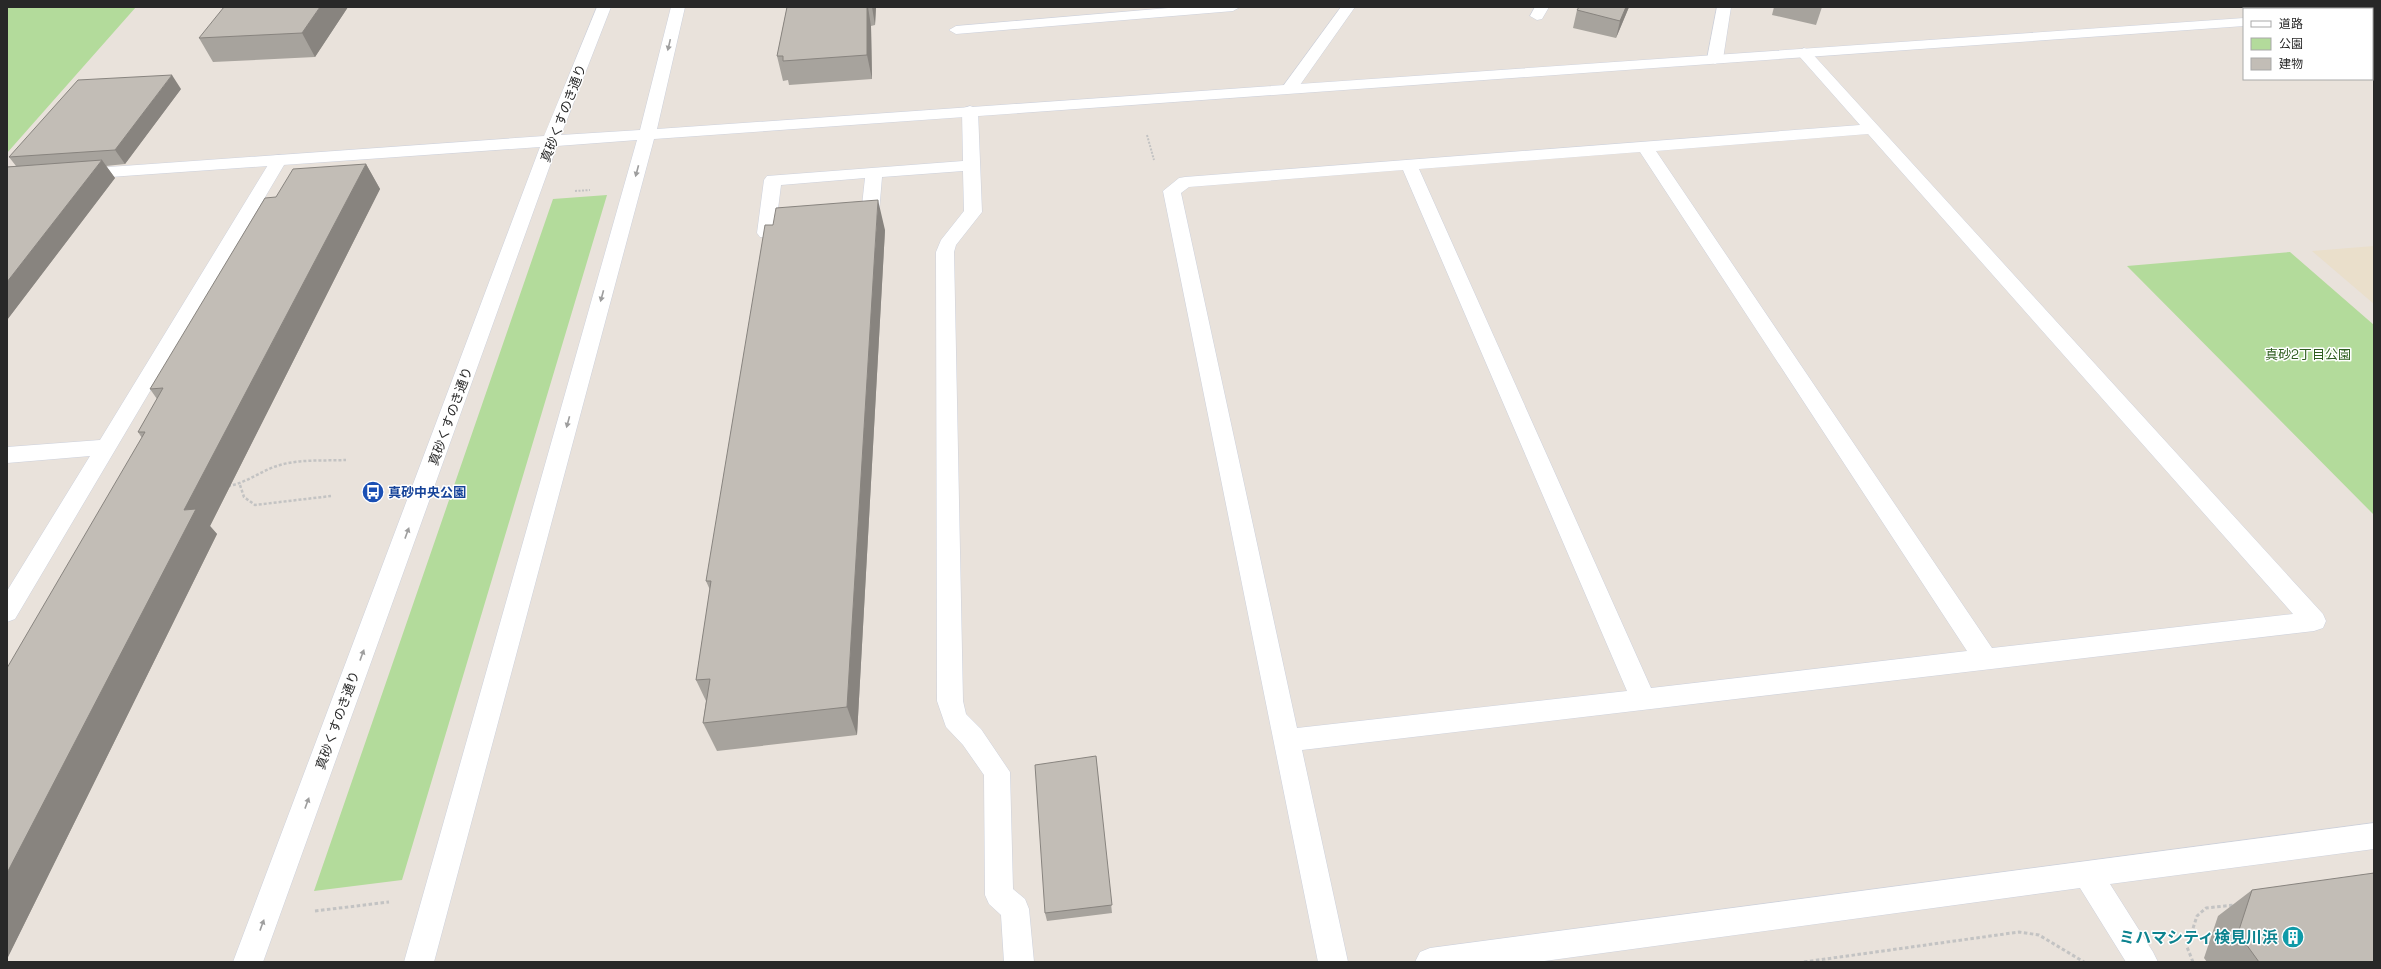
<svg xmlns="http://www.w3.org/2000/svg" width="2381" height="969" viewBox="0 0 2381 969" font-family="'Space Grotesk','Noto Sans JP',sans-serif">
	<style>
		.education { fill: #eadfcb }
		.green { fill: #b3db9b }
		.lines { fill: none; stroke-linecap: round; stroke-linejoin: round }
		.service-casing { stroke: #cdd1dc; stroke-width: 1 }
		.minor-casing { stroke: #cdd1dc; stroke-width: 1 }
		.tertiary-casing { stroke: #cdd1dc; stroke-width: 1 }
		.path-far2 { stroke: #c3c3c3; stroke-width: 2; stroke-dasharray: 2 1.5; stroke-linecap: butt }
		.path-far1 { stroke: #c3c3c3; stroke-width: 2.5; stroke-dasharray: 3 2; stroke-linecap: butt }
		.path { stroke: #c3c3c3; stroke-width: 3; stroke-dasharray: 3.5 2.5; stroke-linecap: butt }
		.service { fill: #fff; fill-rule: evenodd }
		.minor { fill: #fff; fill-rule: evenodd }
		.tertiary { fill: #fff; fill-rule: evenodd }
		.wall { fill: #a7a39d }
		.shaded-wall { fill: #88847f }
		.building { fill: #c2bdb6; stroke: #88847f }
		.oneway { fill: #9e9e9e }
		.labels { text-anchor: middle; stroke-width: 3; stroke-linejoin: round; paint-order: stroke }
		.street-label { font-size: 13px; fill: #282828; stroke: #fff }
		.park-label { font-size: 13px; fill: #2e5d1f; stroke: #fff }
		.transit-label { font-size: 13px; font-weight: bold; fill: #164399; stroke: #fff; text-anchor: start }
		.near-culture-label { font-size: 16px; font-weight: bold; fill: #0d838f; stroke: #fff; text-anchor: end }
	</style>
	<rect width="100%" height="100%" fill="#e9e2db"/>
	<path class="education" d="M 2374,246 L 2374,304 L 2312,251 Z"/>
	<path class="green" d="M 7,7 L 136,7 L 7,153 Z
		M 607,195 L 402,880 L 314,891 L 553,199 Z
		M 2290,252 L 2374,325 L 2374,515 L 2127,266 Z"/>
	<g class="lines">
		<g class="service-casing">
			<path id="service" d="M 1180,7 L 1240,7 L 1233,11 L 956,34 L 949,30 L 956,26 Z
				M 1341,7 L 1355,7 L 1295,92 L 1283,92 L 1281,89 Z
				M 1535,7 L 1549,7 L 1542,19 L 1537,20 L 1530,16 Z
				M 1717,7 L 1731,7 L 1723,59 L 1715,64 L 1707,59 Z
				M 970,106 L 976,108 L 978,111 L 982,212 L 956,245 L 954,252 L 963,701 L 966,714 L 981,729 L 1010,772 L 1013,889 L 1025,899 L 1029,909 L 1034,962 L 1004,962 L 1001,915 L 989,904 L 985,895 L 984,775 L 963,745 L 946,727 L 937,701 L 936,252 L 941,240 L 964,211 L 963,171 L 882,177 L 878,224 L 875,228 L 863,228 L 860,224 L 865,178 L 781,185 L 775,233 L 772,237 L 760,237 L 757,233 L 764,180 L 767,176 L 963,161 L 962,111 L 964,108 Z
				M 279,155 L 285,156 L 287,160 L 15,619 L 7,622 L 7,591 L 90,456 L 7,463 L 7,447 L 100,440 L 271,160 L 273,156 Z"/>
		</g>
		<g class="minor-casing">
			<path id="minor" d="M 1804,48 L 1809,50 L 2323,614 L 2326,621 L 2323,628 L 2314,631 L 1302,750 L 1348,962 L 1318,962 L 1163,191 L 1179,178 L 1185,177 L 1860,125 L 1799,56 L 1796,53 ZM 1868,134 L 2293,614 L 1992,648 L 1656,151 ZM 1640,152 L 1967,651 L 1651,688 L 1419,169 ZM 1403,170 L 1627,691 L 1297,728 L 1181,193 L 1189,187 Z"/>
		</g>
		<g class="tertiary-casing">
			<path id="tertiary" d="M 597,7 L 611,7 L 561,135 L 640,130 L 671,7 L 685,7 L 657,129 L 2244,18 L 2244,26 L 654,139 L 434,962 L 404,962 L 637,140 L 557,146 L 263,962 L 233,962 L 540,147 L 81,179 L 75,178 L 72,174 L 75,170 L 81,169 L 544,136 Z
				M 2354,7 L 2370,7 L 2371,9 L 2355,9 Z
				M 2374,823 L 2374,849 L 2110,884 L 2153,952 L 2158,962 L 2126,962 L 2080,888 L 1537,962 L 1415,962 L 1420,952 L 1430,948 Z"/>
		</g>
		<path class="path-far2" d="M 1147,135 L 1154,160
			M 575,191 L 590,190"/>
		<path class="path-far1" d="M 240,485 L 244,497 L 255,505 L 331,496
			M 228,486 C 247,483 262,470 280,465 C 301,459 324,461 346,460"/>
		<path class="path" d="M 315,911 L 389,902
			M 1804,962 L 2019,932 L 2039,935 L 2084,962
			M 2193,962 L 2187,947 L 2197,916 L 2206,908 L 2235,905"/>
		<use href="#service" class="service"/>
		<use href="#minor" class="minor"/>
		<use href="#tertiary" class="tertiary"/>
	</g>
	<path class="wall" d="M 348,7 L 315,57 L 213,62 L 199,38 Z
		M 787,7 L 876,7 L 875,25 L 871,26 L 872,79 L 789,85 L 788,80 L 783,81 L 777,56 Z
		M 1579,7 L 1629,7 L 1616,38 L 1573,28 L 1577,10 Z
		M 1774,7 L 1822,7 L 1816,25 L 1772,15 Z
		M 181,89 L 125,164 L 106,166 L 115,178 L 7,320 L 7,167 L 16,166 L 9,157 Z
		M 366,164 L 380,189 L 210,526 L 217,534 L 7,959 L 142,438 L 138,432 L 157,399 L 150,389 L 276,197 Z
		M 885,230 L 857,735 L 717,751 L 703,723 L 706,701 L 696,680 L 710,590 L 706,581 Z
		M 1096,756 L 1112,913 L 1047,921 L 1045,913 Z
		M 2252,890 L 2374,962 L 2207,962 L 2204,958 L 2218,916 Z"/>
	<path class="shaded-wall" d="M 320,7 L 348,7 L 315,57 L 302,33 Z
		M 867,7 L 868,7 L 871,26 L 872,79 L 867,55 Z
		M 872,7 L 876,7 L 875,25 Z
		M 1626,7 L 1629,7 L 1616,38 L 1620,21 Z
		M 172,75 L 181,89 L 125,164 L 115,150 Z
		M 102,160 L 115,178 L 7,320 L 7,282 Z
		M 366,164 L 380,189 L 210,526 L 217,534 L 7,959 L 7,873 L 184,510 Z
		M 878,200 L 885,230 L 857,735 L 847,707 Z"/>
	<path class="building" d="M 224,7 L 320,7 L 302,33 L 199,38 Z
		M 787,7 L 867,7 L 867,55 L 783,61 L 783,56 L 777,56 Z
		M 1579,7 L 1626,7 L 1620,21 L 1577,10 Z
		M 172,75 L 115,150 L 9,157 L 78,80 Z
		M 102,160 L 7,282 L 7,167 Z
		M 366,164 L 184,510 L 196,509 L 7,873 L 7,668 L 145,432 L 138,432 L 163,388 L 150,389 L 265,198 L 276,197 L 293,169 Z
		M 878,200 L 847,707 L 703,723 L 710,679 L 696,680 L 711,581 L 706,581 L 765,225 L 773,225 L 776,208 Z
		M 1096,756 L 1112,905 L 1045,913 L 1035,765 Z
		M 2374,873 L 2374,962 L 2259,962 L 2238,933 L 2252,890 Z"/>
	<defs><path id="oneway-solid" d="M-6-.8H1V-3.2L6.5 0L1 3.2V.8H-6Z"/></defs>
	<g class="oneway">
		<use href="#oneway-solid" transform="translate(669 45) rotate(103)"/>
		<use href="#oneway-solid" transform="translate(637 171) rotate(105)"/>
		<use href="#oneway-solid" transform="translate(602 296) rotate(105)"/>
		<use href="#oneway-solid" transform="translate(568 422) rotate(105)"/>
		<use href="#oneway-solid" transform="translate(407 533) rotate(-70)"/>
		<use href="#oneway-solid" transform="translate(362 655) rotate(-70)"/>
		<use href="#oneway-solid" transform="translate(307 803) rotate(-70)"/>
		<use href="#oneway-solid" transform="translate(262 925) rotate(-70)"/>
	</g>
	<defs>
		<g id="bus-disc" transform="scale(1.15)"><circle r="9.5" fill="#1a4fb4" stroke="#fff"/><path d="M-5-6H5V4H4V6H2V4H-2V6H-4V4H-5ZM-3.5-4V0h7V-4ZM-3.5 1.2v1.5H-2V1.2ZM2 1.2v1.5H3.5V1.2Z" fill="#fff"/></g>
		<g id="building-disc" transform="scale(1.15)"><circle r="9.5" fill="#0f9aa8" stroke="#fff"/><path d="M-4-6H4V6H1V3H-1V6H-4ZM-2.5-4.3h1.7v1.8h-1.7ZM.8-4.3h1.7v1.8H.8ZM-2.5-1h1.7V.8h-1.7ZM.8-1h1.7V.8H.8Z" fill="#fff"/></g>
	</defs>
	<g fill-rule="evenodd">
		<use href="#bus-disc" x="373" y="492"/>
		<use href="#building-disc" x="2293" y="937"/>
	</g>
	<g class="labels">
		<g class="street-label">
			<text transform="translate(563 113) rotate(-69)" y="5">真砂くすのき通り</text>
			<text transform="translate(450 416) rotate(-70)" y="5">真砂くすのき通り</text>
			<text transform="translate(337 720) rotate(-70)" y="5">真砂くすのき通り</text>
		</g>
		<g class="park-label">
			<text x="2308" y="359">真砂2丁目公園</text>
		</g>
		<g class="transit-label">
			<text x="388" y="497">真砂中央公園</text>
		</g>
		<g class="near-culture-label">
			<text x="2278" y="943">ミハマシティ検見川浜</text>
		</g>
	</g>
	<rect width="2381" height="969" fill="none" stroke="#282828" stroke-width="16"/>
	<rect x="2243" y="8" width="130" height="72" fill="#ffffff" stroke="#a9a9a9"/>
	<rect x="2251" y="21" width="20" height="6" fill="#ffffff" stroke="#a9a9a9"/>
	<text x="2279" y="28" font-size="12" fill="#282828">道路</text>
	<rect x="2251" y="38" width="20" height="12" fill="#b3db9b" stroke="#a9a9a9"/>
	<text x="2279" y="48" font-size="12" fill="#282828">公園</text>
	<rect x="2251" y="58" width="20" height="12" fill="#c2bdb6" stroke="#a9a9a9"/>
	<text x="2279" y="68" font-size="12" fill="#282828">建物</text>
</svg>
